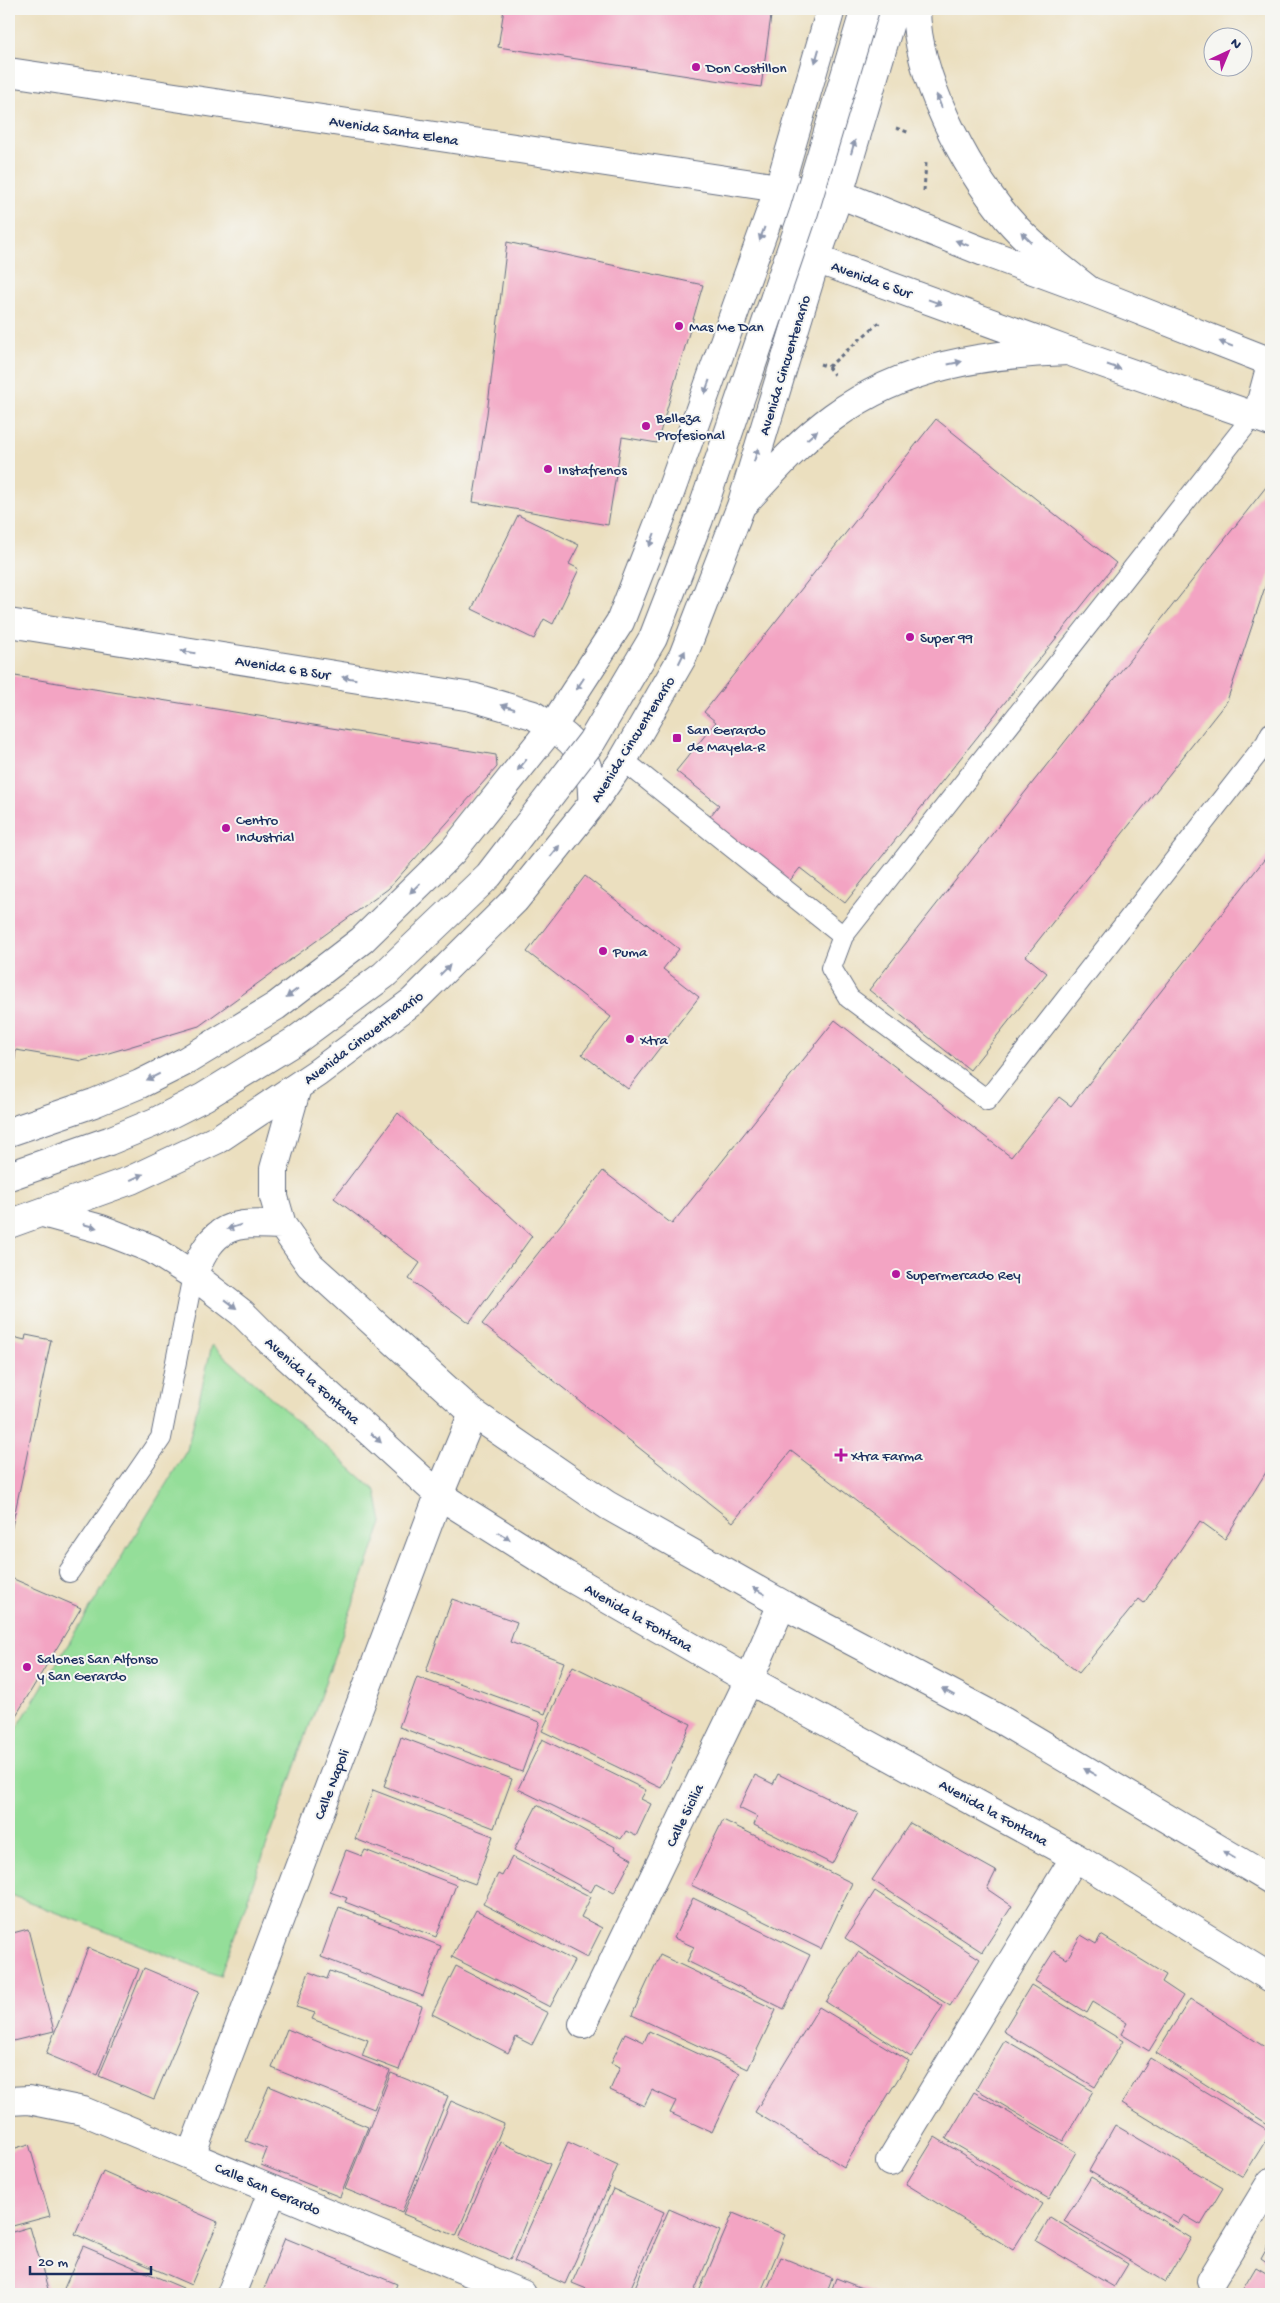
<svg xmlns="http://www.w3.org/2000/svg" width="1280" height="2303" viewBox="0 0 1280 2303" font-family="'Gochi Hand',sans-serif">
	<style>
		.green { fill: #94de99; stroke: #58867c }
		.building { fill: #f3a4c3 }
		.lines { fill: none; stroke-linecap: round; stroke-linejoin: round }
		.lane-casing { stroke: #646d80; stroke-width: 22 }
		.street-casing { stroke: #646d80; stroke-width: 30 }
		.secondary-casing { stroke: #646d80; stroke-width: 30 }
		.primary-casing { stroke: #646d80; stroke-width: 30 }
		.path { stroke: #646d80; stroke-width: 3; stroke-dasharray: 4 4; stroke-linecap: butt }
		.lane { stroke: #fff; stroke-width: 20 }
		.street { stroke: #fff; stroke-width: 28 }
		.secondary { stroke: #fff; stroke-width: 28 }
		.primary { stroke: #fff; stroke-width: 28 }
		.primary-bridge-casing { stroke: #646d80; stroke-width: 30; stroke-linecap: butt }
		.primary-bridge { stroke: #fff; stroke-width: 28 }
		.oneway { fill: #8d97ae }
		.poi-dot { fill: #b5179e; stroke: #f6f6f2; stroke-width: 2 }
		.labels { text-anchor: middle; stroke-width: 4; stroke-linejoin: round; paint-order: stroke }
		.poi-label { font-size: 15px; fill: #1b2f5e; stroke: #f6f6f2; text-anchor: start }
		.street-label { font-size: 15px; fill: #1b2f5e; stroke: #f6f6f2 }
	</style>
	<rect width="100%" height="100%" fill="#f6f6f2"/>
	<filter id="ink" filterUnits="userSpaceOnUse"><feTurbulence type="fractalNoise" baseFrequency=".02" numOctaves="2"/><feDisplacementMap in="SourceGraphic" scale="10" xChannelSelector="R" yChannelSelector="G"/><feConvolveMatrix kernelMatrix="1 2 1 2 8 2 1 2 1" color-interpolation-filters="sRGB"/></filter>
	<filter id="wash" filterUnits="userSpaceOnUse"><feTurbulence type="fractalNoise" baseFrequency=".0096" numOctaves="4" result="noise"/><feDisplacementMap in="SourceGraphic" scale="20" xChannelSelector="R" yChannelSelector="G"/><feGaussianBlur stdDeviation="1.12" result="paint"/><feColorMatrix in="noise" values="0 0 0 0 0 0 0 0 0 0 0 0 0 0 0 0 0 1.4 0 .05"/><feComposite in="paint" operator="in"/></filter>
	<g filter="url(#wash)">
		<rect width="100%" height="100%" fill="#ebdfbf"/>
		<path class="green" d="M 212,1345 L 376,1491 L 382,1523 L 220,1976 L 9,1894 L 9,1741 L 187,1450 Z"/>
		<g id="blocks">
			<path class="building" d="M 504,9 L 772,9 L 761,87 L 498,47 Z
				M 507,242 L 703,285 L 657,443 L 622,437 L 608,525 L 473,502 L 487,414 Z
				M 936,419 L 1116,563 L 845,903 L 800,868 L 788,883 L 708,819 L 719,805 L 676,771 L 716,722 L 704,712 Z
				M 1266,487 L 1271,491 L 1271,569 L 1227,701 L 1026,956 L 1047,973 L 970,1070 L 869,990 Z
				M 518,515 L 579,545 L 569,564 L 579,569 L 553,624 L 544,619 L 534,639 L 472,609 Z
				M 9,675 L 496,755 L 497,767 L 388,889 L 199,1026 L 82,1061 L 16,1050 L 12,1084 L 9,1083 Z
				M 1271,851 L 1271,1464 L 1225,1539 L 1200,1521 L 1144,1603 L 1139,1599 L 1079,1673 L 791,1451 L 733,1522 L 482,1324 L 603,1171 L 672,1224 L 835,1020 L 1011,1157 L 1059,1097 L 1071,1106 Z
				M 585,876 L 679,949 L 663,969 L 699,997 L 628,1089 L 582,1054 L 611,1017 L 527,952 Z
				M 398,1113 L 532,1236 L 469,1323 L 409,1279 L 420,1263 L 334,1198 Z
				M 26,1335 L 51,1340 L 10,1536 L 9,1336 L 25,1340 Z
				M 9,1577 L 81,1608 L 9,1727 Z
				M 452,1599 L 517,1622 L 510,1642 L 564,1662 L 545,1714 L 426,1671 Z
				M 573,1666 L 691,1724 L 661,1788 L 542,1731 Z
				M 417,1677 L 540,1722 L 522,1772 L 399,1727 Z
				M 401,1737 L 512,1779 L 494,1828 L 384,1786 Z
				M 542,1739 L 646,1790 L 641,1799 L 651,1804 L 636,1836 L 626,1831 L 621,1839 L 518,1789 Z
				M 778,1774 L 858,1813 L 832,1864 L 754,1825 L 757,1817 L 739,1808 L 755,1775 L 773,1784 Z
				M 373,1790 L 493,1836 L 475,1884 L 355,1839 Z
				M 537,1805 L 615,1847 L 614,1849 L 632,1859 L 614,1893 L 596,1883 L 591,1892 L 514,1850 Z
				M 723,1820 L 852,1883 L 821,1949 L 691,1885 Z
				M 910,1823 L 996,1871 L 987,1889 L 1012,1906 L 982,1952 L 872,1880 Z
				M 346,1850 L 362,1856 L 365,1850 L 456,1885 L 436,1937 L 345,1902 L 347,1898 L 330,1892 Z
				M 512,1857 L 591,1897 L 581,1917 L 602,1928 L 587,1958 L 483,1904 L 498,1874 L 502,1876 Z
				M 875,1891 L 980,1959 L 950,2006 L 845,1938 Z
				M 693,1898 L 810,1955 L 784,2009 L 687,1961 L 694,1947 L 674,1938 Z
				M 339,1907 L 441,1946 L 423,1996 L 321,1957 Z
				M 476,1910 L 574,1961 L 550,2007 L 452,1957 Z
				M 28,1929 L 54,2031 L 9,2042 L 9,1934 Z
				M 1081,1935 L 1096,1944 L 1101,1935 L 1166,1975 L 1162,1982 L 1183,1996 L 1149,2051 L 1121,2034 L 1127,2023 L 1093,2002 L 1087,2013 L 1035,1981 L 1054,1951 L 1067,1959 Z
				M 88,1948 L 139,1969 L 97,2075 L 46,2054 Z
				M 858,1952 L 943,2006 L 911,2057 L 826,2002 Z
				M 660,1955 L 776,2010 L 748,2069 L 632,2015 Z
				M 456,1966 L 548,2013 L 532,2045 L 516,2037 L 508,2053 L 432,2014 Z
				M 144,1968 L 199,1991 L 154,2099 L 99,2076 Z
				M 330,1971 L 422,2006 L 399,2070 L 362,2056 L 368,2040 L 312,2019 L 315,2013 L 296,2007 L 309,1972 L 327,1979 Z
				M 1031,1985 L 1123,2041 L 1095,2087 L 1003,2031 Z
				M 1190,1999 L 1271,2051 L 1271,2126 L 1156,2053 Z
				M 819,2007 L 909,2061 L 844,2167 L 755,2112 Z
				M 287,2029 L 390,2071 L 374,2109 L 272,2068 Z
				M 649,2031 L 740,2073 L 712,2132 L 670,2113 L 676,2101 L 652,2090 L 644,2106 L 610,2090 L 620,2067 L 611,2063 L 625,2033 L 644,2042 Z
				M 1005,2040 L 1093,2091 L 1063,2141 L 976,2089 Z
				M 1150,2058 L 1271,2132 L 1243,2177 L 1122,2103 Z
				M 391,2073 L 448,2096 L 402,2212 L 345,2189 Z
				M 269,2086 L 368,2127 L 340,2197 L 261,2165 L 267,2149 L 246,2141 Z
				M 974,2092 L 1076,2152 L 1049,2199 L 946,2139 Z
				M 451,2101 L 504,2124 L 456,2236 L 403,2214 Z
				M 1115,2125 L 1223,2188 L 1201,2225 L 1184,2215 L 1178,2223 L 1089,2171 Z
				M 935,2137 L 1042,2204 L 1013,2250 L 906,2184 Z
				M 500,2142 L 550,2164 L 510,2260 L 459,2238 Z
				M 568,2142 L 618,2165 L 565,2284 L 514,2261 Z
				M 29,2144 L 50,2216 L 9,2227 L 9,2150 Z
				M 103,2171 L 218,2222 L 191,2285 L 75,2234 Z
				M 1091,2177 L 1191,2238 L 1165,2282 L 1064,2221 Z
				M 613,2189 L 664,2212 L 628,2294 L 599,2294 L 572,2283 Z
				M 669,2209 L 720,2231 L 693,2294 L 632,2294 Z
				M 733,2213 L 785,2235 L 760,2294 L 698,2294 Z
				M 1050,2217 L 1128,2264 L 1114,2287 L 1036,2241 Z
				M 30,2227 L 48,2289 L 30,2294 L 9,2294 L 9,2233 Z
				M 285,2238 L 397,2284 L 393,2294 L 262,2294 Z
				M 1271,2241 L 1271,2266 L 1261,2259 Z
				M 83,2246 L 183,2288 L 181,2294 L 62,2293 Z
				M 781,2257 L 832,2278 L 826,2294 L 765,2294 Z
				M 1256,2267 L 1271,2276 L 1271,2294 L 1240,2294 Z
				M 836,2278 L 877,2294 L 830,2294 Z"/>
		</g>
	</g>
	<g filter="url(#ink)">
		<use href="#blocks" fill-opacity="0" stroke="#646d80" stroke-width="1"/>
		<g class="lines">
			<g class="lane-casing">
				<path id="lane" d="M 623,760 L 843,936 L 1253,416 L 1268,360
					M 843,936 L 831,968 L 849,998 L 987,1100 L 1266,743 L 1271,733
					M 69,1572 L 161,1438 L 193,1275"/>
			</g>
			<g class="street-casing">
				<path id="street" d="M 9,623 L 472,697 L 533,715 L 552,727
					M 297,1087 L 274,1169 L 274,1197 L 282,1225 L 310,1265 L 473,1413 L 607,1505 L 782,1604 L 1003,1721 L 1271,1880
					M 43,1213 L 101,1229 L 152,1249 L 193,1275 L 242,1313 L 271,1342 L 439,1495 L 566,1575 L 749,1680 L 1075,1857 L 1271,1978
					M 193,1275 C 214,1224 231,1222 282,1225
					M 583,2024 L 749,1680 L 782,1604
					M 9,2101 L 29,2100 L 83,2111 L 522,2294
					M 191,2155 L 439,1495 L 473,1413
					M 890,2162 L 1075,1857
					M 1211,2281 L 1271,2182
					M 231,2294 L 273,2190"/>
			</g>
			<g class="secondary-casing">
				<path id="secondary" d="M 9,72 L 779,188 L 839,194 L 984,252 L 1090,291 L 1271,362
					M 779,188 L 816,259 L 1068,351 L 1271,422"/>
			</g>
			<g class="primary-casing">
				<path id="primary" d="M 916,9 C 917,76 964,167 1007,218 C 1031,246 1061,268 1090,291
					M 745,502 C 773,472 800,441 833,417 C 904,365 983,354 1068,351
					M 552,727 C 582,745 594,770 592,804
					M 9,1132 L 94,1103 L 140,1084 L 184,1062 L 276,1006 L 362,940 L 453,851 L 552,727 L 620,622 L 665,507 L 779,188 L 831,9
					M 9,1224 L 131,1180 L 218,1139 L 317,1073 L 413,1001 L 515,900 L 592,804 L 623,760 L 683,656 L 741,506 L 816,259 L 839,194 L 894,9"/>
			</g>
			<path class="path" d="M 896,128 L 910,133
				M 924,191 L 926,163
				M 820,364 L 828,367 L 834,375
				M 828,367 L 882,320"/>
			<use href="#lane" class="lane"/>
			<use href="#street" class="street"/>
			<use href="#secondary" class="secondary"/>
			<use href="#primary" class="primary"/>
			<g class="primary-bridge-casing">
				<path id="primary-bridge" d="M 9,1176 L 109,1141 L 155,1122 L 204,1097 L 295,1041 L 384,975 L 489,875 L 592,741 L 653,638 L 699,519 L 804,212 L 865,9"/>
			</g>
			<use href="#primary-bridge" class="primary-bridge"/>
		</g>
		<defs><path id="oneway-solid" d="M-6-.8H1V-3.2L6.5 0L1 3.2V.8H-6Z" transform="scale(1.25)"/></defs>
		<g class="oneway">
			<use href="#oneway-solid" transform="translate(817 56) rotate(106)"/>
			<use href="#oneway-solid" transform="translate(939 101) rotate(-111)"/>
			<use href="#oneway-solid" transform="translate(853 147) rotate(-74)"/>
			<use href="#oneway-solid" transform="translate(762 234) rotate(110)"/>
			<use href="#oneway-solid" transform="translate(1026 237) rotate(-135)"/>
			<use href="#oneway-solid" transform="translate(962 243) rotate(-158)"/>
			<use href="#oneway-solid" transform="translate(935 302) rotate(20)"/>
			<use href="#oneway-solid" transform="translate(1226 344) rotate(-159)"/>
			<use href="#oneway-solid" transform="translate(955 363) rotate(-12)"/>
			<use href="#oneway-solid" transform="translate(1114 367) rotate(19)"/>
			<use href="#oneway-solid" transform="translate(707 387) rotate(110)"/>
			<use href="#oneway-solid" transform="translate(812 435) rotate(-41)"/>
			<use href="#oneway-solid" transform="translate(756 455) rotate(-73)"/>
			<use href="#oneway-solid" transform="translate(652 540) rotate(111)"/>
			<use href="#oneway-solid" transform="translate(188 652) rotate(-171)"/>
			<use href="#oneway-solid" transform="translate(682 657) rotate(-64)"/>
			<use href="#oneway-solid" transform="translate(349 678) rotate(-171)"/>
			<use href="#oneway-solid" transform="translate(580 684) rotate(123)"/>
			<use href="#oneway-solid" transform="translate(508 707) rotate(-162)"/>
			<use href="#oneway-solid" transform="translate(522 765) rotate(129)"/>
			<use href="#oneway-solid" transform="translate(555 851) rotate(-51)"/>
			<use href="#oneway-solid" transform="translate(415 888) rotate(136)"/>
			<use href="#oneway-solid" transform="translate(445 970) rotate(-45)"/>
			<use href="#oneway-solid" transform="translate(292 993) rotate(143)"/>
			<use href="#oneway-solid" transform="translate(153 1077) rotate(154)"/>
			<use href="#oneway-solid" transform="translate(137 1177) rotate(-24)"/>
			<use href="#oneway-solid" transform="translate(90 1226) rotate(15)"/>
			<use href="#oneway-solid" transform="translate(234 1227) rotate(163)"/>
			<use href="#oneway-solid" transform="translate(231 1304) rotate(38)"/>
			<use href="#oneway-solid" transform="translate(376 1438) rotate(42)"/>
			<use href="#oneway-solid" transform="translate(504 1536) rotate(32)"/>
			<use href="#oneway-solid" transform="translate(759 1591) rotate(-150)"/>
			<use href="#oneway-solid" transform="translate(948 1692) rotate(-152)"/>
			<use href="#oneway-solid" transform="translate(1090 1772) rotate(-150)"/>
			<use href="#oneway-solid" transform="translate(1229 1855) rotate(-149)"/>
		</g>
	</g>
	<g class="poi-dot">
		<circle cx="696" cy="67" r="5"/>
		<circle cx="679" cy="326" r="5"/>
		<circle cx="646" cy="426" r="5"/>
		<circle cx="548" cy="469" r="5"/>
		<circle cx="910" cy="637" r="5"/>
		<rect x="672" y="733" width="10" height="10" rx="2.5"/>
		<circle cx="226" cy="828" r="5"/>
		<circle cx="603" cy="951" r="5"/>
		<circle cx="630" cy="1039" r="5"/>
		<circle cx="896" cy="1274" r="5"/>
		<path d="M838.5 1447.5h5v5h5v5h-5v5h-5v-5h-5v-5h5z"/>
		<circle cx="27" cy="1667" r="5"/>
	</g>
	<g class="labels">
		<g class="poi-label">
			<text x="706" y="72">Don Costillon</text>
			<text x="689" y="331">Mas Me Dan</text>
			<text x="656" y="422">Belleza<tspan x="656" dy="17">Profesional</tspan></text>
			<text x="558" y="474">Instafrenos</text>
			<text x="920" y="642">Super 99</text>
			<text x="687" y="734">San Gerardo<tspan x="687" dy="17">de Mayela-R</tspan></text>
			<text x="236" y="824">Centro<tspan x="236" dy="17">Industrial</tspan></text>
			<text x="613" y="956">Puma</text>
			<text x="640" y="1044">Xtra</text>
			<text x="906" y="1279">Supermercado Rey</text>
			<text x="851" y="1460">Xtra Farma</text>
			<text x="37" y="1663">Salones San Alfonso<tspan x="37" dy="17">y San Gerardo</tspan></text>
		</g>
		<g class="street-label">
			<text transform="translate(394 130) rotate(9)" y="5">Avenida Santa Elena</text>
			<text transform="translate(872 279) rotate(20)" y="5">Avenida 6 Sur</text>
			<text transform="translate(784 365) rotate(-73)" y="5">Avenida Cincuentenario</text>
			<text transform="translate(283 667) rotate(9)" y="5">Avenida 6 B Sur</text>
			<text transform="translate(632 739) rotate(-58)" y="5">Avenida Cincuentenario</text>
			<text transform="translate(363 1037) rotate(-37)" y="5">Avenida Cincuentenario</text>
			<text transform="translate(313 1380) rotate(42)" y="5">Avenida la Fontana</text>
			<text transform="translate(639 1617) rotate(30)" y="5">Avenida la Fontana</text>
			<text transform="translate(331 1784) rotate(-69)" y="5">Calle Napoli</text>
			<text transform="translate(994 1812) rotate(29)" y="5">Avenida la Fontana</text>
			<text transform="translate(684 1815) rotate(-64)" y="5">Calle Sicilia</text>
			<text transform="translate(268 2188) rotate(23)" y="5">Calle San Gerardo</text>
		</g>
	</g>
	<rect width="1280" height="2303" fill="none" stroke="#f6f6f2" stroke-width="30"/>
	<g transform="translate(1228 52) rotate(44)"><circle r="24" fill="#f6f6f2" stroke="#9ea6b7"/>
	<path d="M0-4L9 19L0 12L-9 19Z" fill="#b5179e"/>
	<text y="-8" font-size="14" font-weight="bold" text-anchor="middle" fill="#1b2f5e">N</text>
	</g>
	<path d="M30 2266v8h121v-8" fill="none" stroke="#1b2f5e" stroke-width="2.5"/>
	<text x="38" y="2266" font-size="15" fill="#1b2f5e" stroke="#f6f6f2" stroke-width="4" paint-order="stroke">20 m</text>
</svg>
